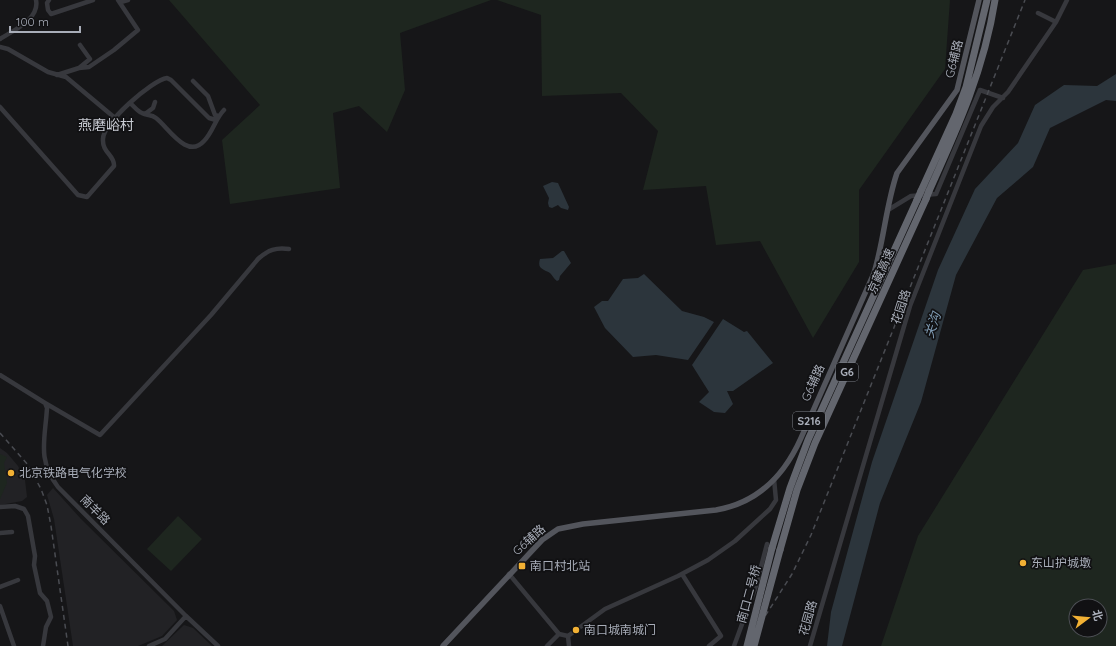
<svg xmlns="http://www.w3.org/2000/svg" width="1116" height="646" viewBox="0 0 1116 646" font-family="Quicksand,'Noto Sans SC',sans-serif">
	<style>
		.built { fill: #222225 }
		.green { fill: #1e261f; fill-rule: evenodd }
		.water { fill: #2c353c }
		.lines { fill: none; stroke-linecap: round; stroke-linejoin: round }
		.minor { stroke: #37383d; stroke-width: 4.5 }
		.major { stroke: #53555c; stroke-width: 5.5 }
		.highway { stroke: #63666e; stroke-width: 7 }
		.rail { stroke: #4a4c52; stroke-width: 1.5; stroke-dasharray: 5 4; stroke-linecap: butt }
		.highway-bridge { stroke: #63666e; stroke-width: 7 }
		.poi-dot { fill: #f2b134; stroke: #111113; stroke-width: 1.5 }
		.labels { text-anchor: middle; stroke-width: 3.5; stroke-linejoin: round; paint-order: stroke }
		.shield { fill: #111113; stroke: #7b7e86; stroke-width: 1 }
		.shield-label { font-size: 11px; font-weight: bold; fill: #a8adb8 }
		.street-label { font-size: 12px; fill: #a8adb8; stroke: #111113 }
		.poi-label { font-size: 12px; fill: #a8adb8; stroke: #111113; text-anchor: start }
		.water-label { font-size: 13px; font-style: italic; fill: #7f9bb3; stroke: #111113 }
		.quarter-label { font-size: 14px; fill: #c9ccd4; stroke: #111113 }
	</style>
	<rect width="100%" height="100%" fill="#161618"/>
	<path class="built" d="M 0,448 L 7,453 L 18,466 L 25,480 L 27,497 L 22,501 L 0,505 Z
		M 53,488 L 81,519 L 174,611 L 177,620 L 162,636 L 138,646 L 73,646 L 54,519 L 47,495 Z
		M 184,625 L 193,628 L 212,646 L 162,646 Z"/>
	<path class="green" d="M 169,0 L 491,0 L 400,33 L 405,90 L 387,132 L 359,106 L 333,113 L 340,188 L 230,204 L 222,140 L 260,105 Z
		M 497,0 L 950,0 L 945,69 L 859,190 L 859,262 L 813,338 L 760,241 L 716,245 L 706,186 L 643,190 L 658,131 L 621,93 L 542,96 L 541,15 Z
		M 1116,264 L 1116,646 L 881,646 L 918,536 L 1083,270 ZM 1076,606 L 1100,606 L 1100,630 L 1076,630 Z
		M 0,454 L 7,457 L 4,463 L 7,483 L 0,499 Z
		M 178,516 L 202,539 L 171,571 L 147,549 Z"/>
	<path class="water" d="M 1116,74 L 1116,101 L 1106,100 L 1050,128 L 1033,167 L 997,198 L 956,275 L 921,402 L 880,503 L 842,646 L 827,646 L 831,612 L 872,462 L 938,270 L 975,189 L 1018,143 L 1035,105 L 1064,85 L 1097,86 Z
		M 552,182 L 558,183 L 569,207 L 568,210 L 561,208 L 558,205 L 552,208 L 549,207 L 548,203 L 549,198 L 543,186 Z
		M 562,251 L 564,251 L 571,263 L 560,276 L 559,280 L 557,281 C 554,279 552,275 550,273 C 543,269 537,269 540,259 L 553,258 Z
		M 644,274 L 682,311 L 704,317 L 714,322 L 688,360 L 656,355 L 633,357 L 605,328 L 594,307 L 602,301 L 608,301 L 623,279 L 638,278 Z
		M 723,319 L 744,332 L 747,331 L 773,363 L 733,391 L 727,391 L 733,404 L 725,413 L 714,412 L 699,402 L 709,392 L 692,365 Z"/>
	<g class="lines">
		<path class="minor" d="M 49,0 L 47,3 L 48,10 L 51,14 L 93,0
			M 121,2 L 128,0
			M 1038,13 L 1056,22
			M 0,39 C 14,30 40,19 36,0
			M 0,47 L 8,49 L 48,72 L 66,77 L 115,118
			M 79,68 L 90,59 L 80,45
			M 57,75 L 79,68 L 89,67 L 114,50 L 138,30 L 118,0
			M 193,81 L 208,96 L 215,115 L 218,116
			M 130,103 C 134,106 137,111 142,113 C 147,116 151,114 156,118 C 168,127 187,160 204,141 C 213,132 215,119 224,110
			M 0,107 L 78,195 L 87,197 L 114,166 C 115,155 102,153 103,139 C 103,123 152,80 167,78 L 171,80 L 209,118 L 216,120
			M 145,114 L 153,108 L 155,102
			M 888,210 L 911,196 L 936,194 L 980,90 L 1003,98
			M 0,375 L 45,403 L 47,408 C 45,441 37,459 58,487 L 186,616 L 218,646
			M 45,403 L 100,435 L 211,315 L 258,259 C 268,250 276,247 289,249
			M 0,507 L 15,506 L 24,509 L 28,516 L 35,556 L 34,565 L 40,593 L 47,601 L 51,617 L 46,627 L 43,646
			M 0,533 L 12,532
			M 509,574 L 559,634 L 568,636 L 605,609 L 678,576 L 708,560 L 735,541 L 770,509 L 776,500 L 774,479
			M 682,574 L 721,636 L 709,646
			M 0,587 L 18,580
			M 0,606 L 14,646
			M 568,636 L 569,646
			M 149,646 L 165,639 L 186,616
			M 547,646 L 559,634
			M 734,646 L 756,586 L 767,544
			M 810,646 L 910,306 L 981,126 L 993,107 L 1008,92 L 1056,22 L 1067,0"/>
		<path class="major" d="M 443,646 L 542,540 L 558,529 L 583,524 L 716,510 C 758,503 784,476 801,438 L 874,273 C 884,240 886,205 897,173 L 957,90 L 979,0"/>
		<path class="highway" d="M 921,191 L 956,114 L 966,87 L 987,0
			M 929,191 C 958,127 984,70 995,0
			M 772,548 L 790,488 L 808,440 L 917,200
			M 780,550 L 797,490 L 815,443 L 926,199"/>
		<path class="rail" d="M 0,433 L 28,465 L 41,489 L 47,505 L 51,526 L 68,646
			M 746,646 L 792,574 L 811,535 L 1025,0"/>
		<path class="highway-bridge" d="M 926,199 L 929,191
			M 917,200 L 921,191
			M 747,646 L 772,548
			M 754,646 L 780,550"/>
	</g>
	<g class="poi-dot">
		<circle cx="11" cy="473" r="4"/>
		<circle cx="1023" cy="563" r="4"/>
		<rect x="518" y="562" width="8" height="8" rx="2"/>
		<circle cx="576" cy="630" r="4"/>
	</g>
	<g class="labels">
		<g class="shield">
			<rect x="836" y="363" width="22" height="18" rx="3"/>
			<rect x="793" y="412" width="32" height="18" rx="3"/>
		</g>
		<g class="shield-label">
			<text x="847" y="376">G6</text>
			<text x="809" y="425">S216</text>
		</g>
		<g class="street-label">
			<text transform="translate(954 59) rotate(-76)" y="4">G6辅路</text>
			<text transform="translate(881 271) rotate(-66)" y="4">京藏高速</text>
			<text transform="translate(901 307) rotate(-72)" y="4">花园路</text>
			<text transform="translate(813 383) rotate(-66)" y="4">G6辅路</text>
			<text transform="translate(95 510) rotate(45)" y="4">南羊路</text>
			<text transform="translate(529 540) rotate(-42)" y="4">G6辅路</text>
			<text transform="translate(749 594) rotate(-75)" y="4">南口二号桥</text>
			<text transform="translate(808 618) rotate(-74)" y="4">花园路</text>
		</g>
		<g class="poi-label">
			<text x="19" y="477">北京铁路电气化学校</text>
			<text x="1031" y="567">东山护城墩</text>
			<text x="530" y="570">南口村北站</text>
			<text x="584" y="634">南口城南城门</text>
		</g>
		<g class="water-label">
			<text transform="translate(932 325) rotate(-72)" y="5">关沟</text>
		</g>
		<g class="quarter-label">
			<text x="106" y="130">燕磨峪村</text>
		</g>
	</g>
	<g transform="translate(1088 618) rotate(74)"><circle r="19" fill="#111113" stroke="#4d4f55"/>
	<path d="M0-3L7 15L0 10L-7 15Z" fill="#f2b134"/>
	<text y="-6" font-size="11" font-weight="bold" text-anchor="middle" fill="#a8adb8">北</text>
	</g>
	<path d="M10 26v6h70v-6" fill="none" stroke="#a8adb8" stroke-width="2"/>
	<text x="16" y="26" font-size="12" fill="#a8adb8" stroke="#111113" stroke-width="3" paint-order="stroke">100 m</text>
</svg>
